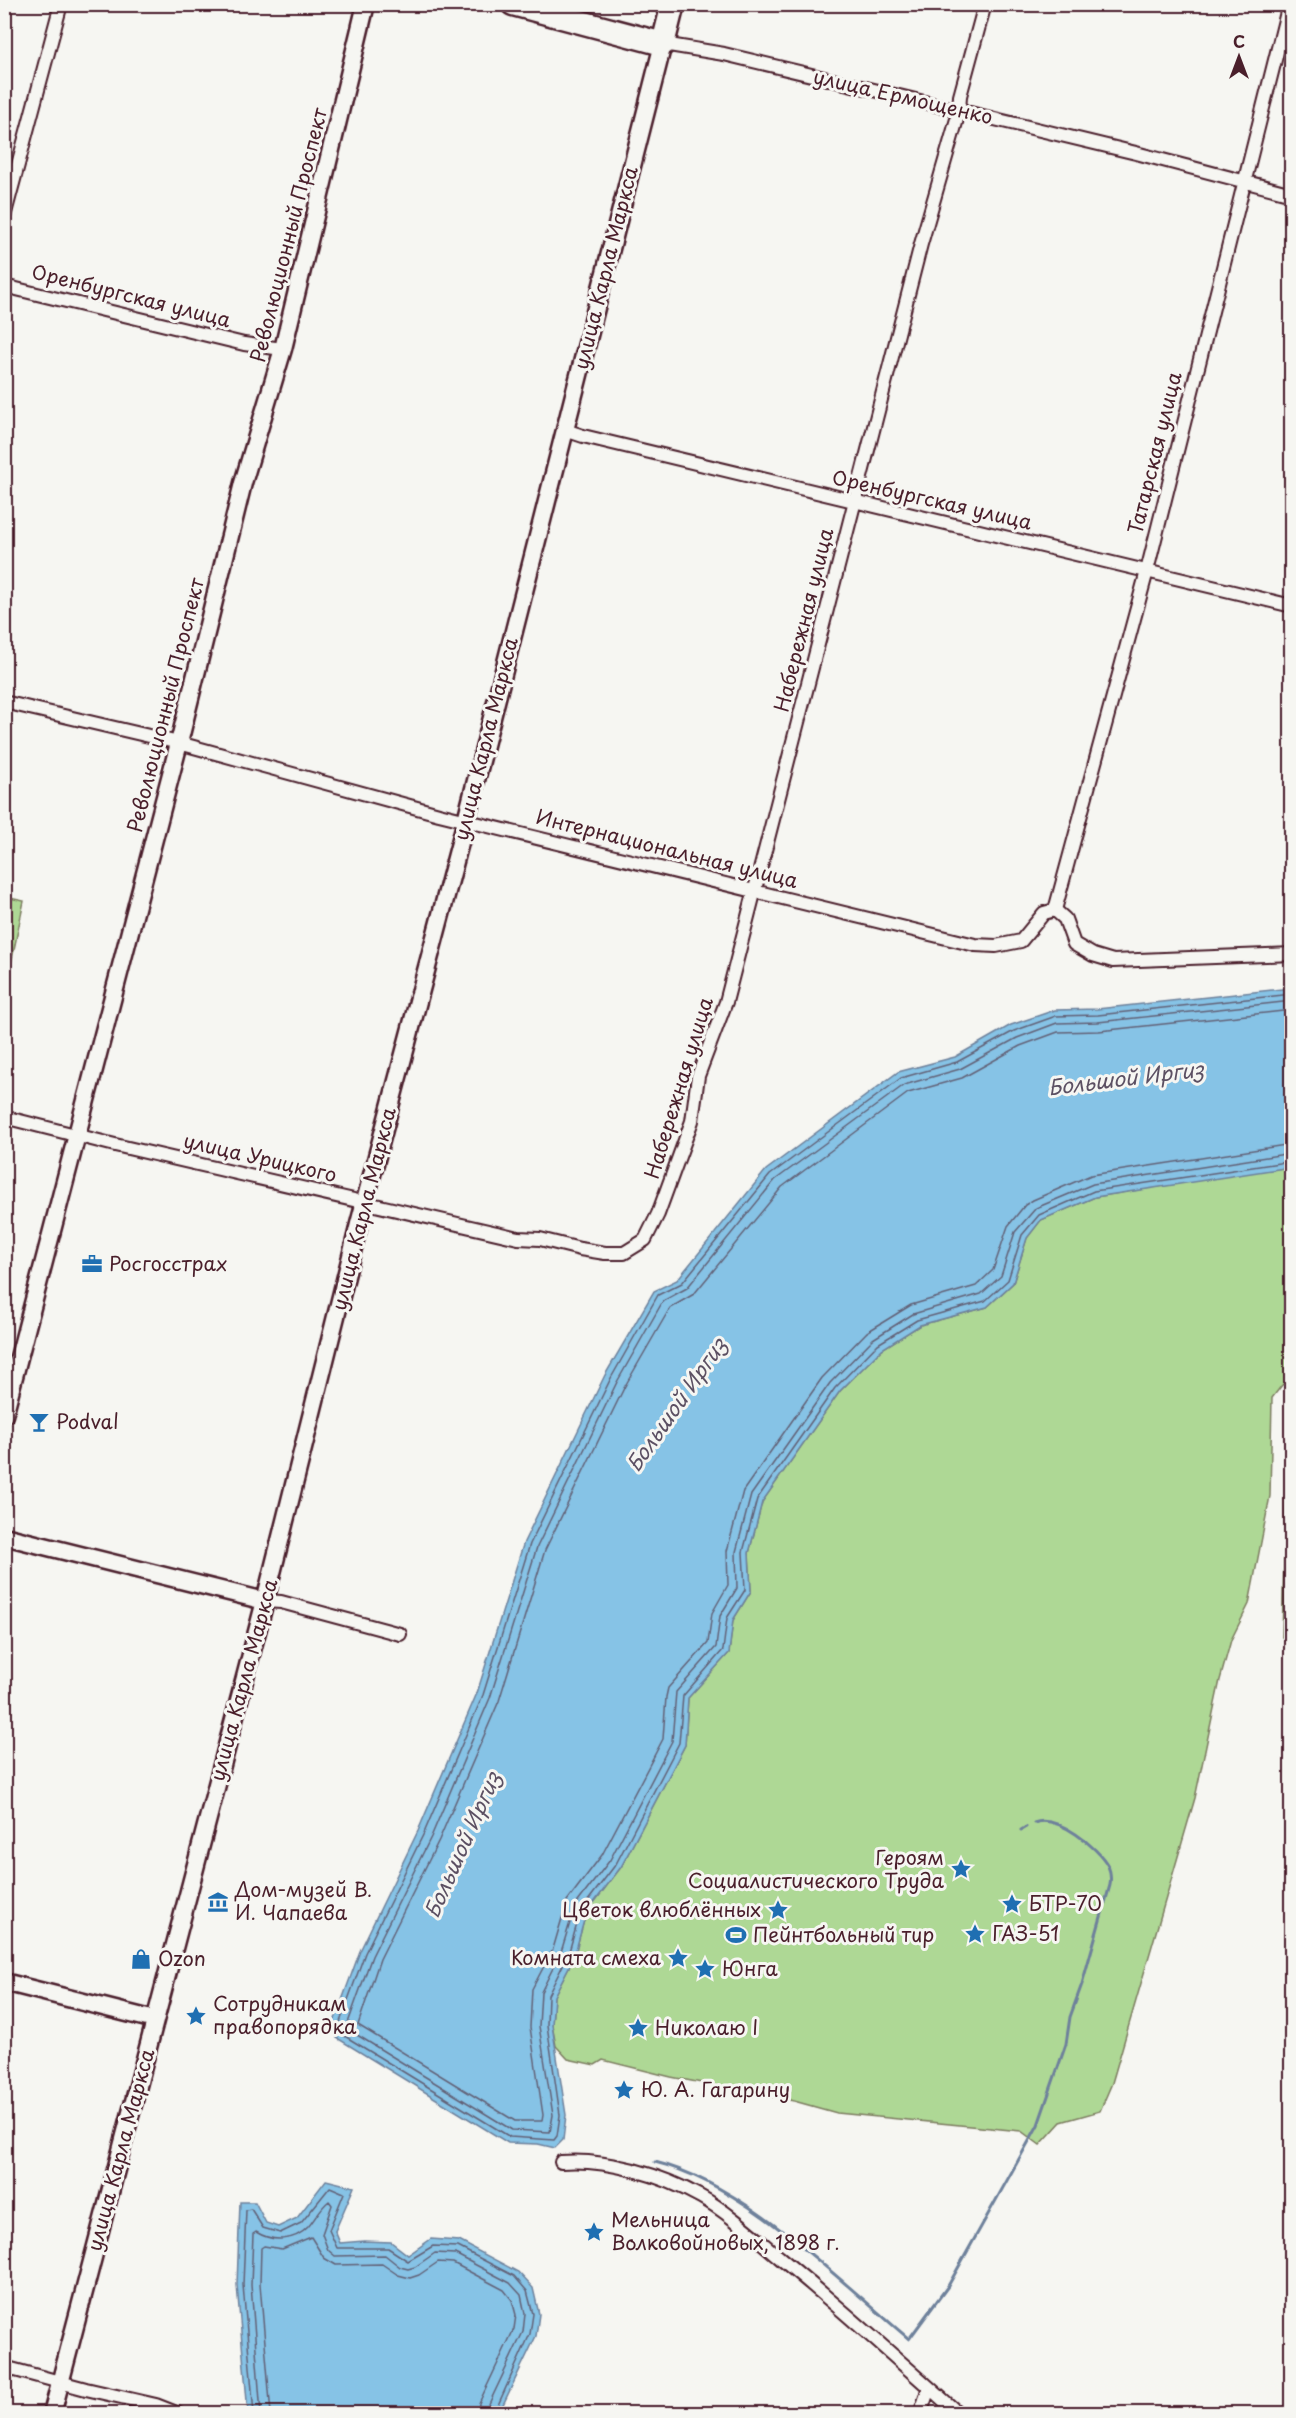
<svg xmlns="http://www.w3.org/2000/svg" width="1296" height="2418" viewBox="0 0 1296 2418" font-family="'Playpen Sans',sans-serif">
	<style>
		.green { fill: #aed895; stroke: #7c7c60; stroke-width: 1.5 }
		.water { fill: #86c3e6; stroke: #6e819b; stroke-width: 1.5 }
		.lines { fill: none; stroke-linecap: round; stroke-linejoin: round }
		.shore { stroke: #626176; stroke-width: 1.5 }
		.stream { stroke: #6e819b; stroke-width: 3 }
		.street-casing { stroke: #4a1f2b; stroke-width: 16 }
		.secondary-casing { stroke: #4a1f2b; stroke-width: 21 }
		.highway-casing { stroke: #4a1f2b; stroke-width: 27 }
		.street { stroke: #f6f6f2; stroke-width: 12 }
		.secondary { stroke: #f6f6f2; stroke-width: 16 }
		.highway { stroke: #f6f6f2; stroke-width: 22 }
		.labels { text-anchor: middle; stroke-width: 6; stroke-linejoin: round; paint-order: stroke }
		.street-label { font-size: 20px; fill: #4a1f2b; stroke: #f6f6f2 }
		.poi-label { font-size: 20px; fill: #4a1f2b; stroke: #f6f6f2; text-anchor: start }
		.water-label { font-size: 21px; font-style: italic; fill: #5c5063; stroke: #f6f6f2 }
	</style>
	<rect width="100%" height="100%" fill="#f6f6f2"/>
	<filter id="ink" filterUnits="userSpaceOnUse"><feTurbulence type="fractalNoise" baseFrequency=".0167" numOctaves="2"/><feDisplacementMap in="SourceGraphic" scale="12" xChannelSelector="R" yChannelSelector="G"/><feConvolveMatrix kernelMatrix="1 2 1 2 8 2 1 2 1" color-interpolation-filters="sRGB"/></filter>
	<g filter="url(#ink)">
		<path class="green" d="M 5,897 L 24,901 L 11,964 L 5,963 Z
			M 1281,1167 L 1291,1167 L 1291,1380 L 1282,1385 L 1272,1398 L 1270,1496 L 1249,1604 L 1231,1640 L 1220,1680 L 1195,1798 L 1112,2083 L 1100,2111 L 1061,2122 L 1040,2145 L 1021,2131 L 837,2113 L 794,2101 L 671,2077 L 603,2060 L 595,2065 L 568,2059 L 556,2046 L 552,2025 L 554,1996 L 574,1957 L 586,1913 L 621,1867 L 685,1745 L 688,1698 L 729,1653 L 733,1620 L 751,1591 L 749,1553 L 762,1502 L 840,1391 L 882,1349 L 920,1325 L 987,1307 L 1013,1283 L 1027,1238 L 1041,1220 L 1095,1197 Z
			M 1288,1402 L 1292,1402 L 1291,1637 L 1282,1637 Z"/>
		<path class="water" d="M 1291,988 L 1291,1167 L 1095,1197 L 1041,1220 L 1027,1238 L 1013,1283 L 987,1307 L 920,1325 L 882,1349 L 840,1391 L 762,1502 L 749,1553 L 751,1591 L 733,1620 L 729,1653 L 688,1698 L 685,1745 L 621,1867 L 586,1913 L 574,1957 L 554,1996 L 552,2025 L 566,2115 L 563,2140 L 555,2148 L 538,2144 L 508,2143 L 337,2038 L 334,2022 L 360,1951 L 418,1831 L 477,1693 L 524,1542 L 605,1375 L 654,1291 L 677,1280 L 766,1170 L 898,1072 L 955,1057 L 1011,1025 L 1055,1010 L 1097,1009 Z
			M 326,2180 L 354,2187 L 335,2231 L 340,2243 L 364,2241 L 391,2242 L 408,2255 L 431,2239 L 459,2241 L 518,2272 L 533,2288 L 539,2314 L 536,2336 L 499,2413 L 248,2413 L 237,2285 L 240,2202 L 255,2202 L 266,2223 L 278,2227 L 297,2218 Z"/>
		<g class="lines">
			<path class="shore" d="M 1292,994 L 1098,1015 L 1056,1016 L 1014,1031 L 957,1062 L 901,1078 L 770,1175 L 682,1283 L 658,1295 L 611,1378 L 530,1544 L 483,1695 L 424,1833 L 365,1953 L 340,2022 L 343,2035 L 510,2137 L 554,2140 L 557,2136 L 560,2115 L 547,2025 L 548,1995 L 568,1955 L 581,1910 L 616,1864 L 679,1743 L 683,1696 L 723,1650 L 727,1618 L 745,1590 L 743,1552 L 757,1499 L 835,1388 L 878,1344 L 917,1320 L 985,1301 L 1008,1280 L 1022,1235 L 1039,1215 L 1094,1191 L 1292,1161
				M 1292,1001 L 1098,1022 L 1057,1023 L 1017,1038 L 960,1069 L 904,1085 L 775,1180 L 687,1288 L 663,1301 L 617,1382 L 537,1547 L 490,1698 L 431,1837 L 372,1956 L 348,2023 L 349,2030 L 512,2130 L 550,2132 L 553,2115 L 539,2026 L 541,1992 L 561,1952 L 575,1906 L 610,1860 L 672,1741 L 676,1692 L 716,1647 L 720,1616 L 737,1588 L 736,1552 L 751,1495 L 830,1383 L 873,1339 L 913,1314 L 981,1294 L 1001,1276 L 1015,1232 L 1036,1208 L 1093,1184 L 1292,1153
				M 1292,1010 L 1099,1031 L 1058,1032 L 1020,1046 L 962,1078 L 908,1093 L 782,1187 L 694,1294 L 670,1308 L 625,1386 L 545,1550 L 499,1701 L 439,1840 L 380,1959 L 358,2025 L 515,2121 L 542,2121 L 543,2115 L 530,2027 L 532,1989 L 553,1949 L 567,1901 L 602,1855 L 663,1739 L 666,1697 L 668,1688 L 708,1643 L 712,1613 L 728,1585 L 727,1551 L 743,1491 L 822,1378 L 867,1332 L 911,1305 L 976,1286 L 993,1270 L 1008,1226 L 1025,1205 L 1033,1200 L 1091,1175 L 1292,1144
				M 254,2414 L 243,2285 L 246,2210 L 251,2209 L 263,2228 L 280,2233 L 301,2223 L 330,2187 L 344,2193 L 329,2230 L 337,2248 L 388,2248 L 408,2261 L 433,2246 L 458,2247 L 514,2276 L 527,2291 L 533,2314 L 530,2334 L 494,2414
				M 261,2414 L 251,2285 L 253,2234 L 256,2232 C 272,2242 294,2242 308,2227 C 315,2219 320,2208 329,2201 L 332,2205 L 322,2234 L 328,2250 L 335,2256 L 385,2255 L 400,2267 L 408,2269 L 415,2267 L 435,2253 L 455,2254 L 510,2283 L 521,2295 L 525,2314 L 523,2332 L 488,2406 L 487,2414
				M 271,2414 L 260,2284 L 261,2248 L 264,2246 L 282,2249 L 311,2237 L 324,2258 L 336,2265 L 382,2264 L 398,2275 L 410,2278 L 419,2275 L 438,2262 L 453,2263 L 504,2290 L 512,2300 L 516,2315 L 514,2329 L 479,2403 L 478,2414"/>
			<path class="stream" d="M 1021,1830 L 1026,1827
				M 655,2162 C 746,2184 838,2280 909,2339 L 948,2286 L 1038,2125 L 1066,2044 L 1070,2017 L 1082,1984 L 1110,1885 C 1111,1878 1111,1872 1108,1866 C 1098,1847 1057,1814 1034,1823"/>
			<g class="street-casing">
				<path id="street" d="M 663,44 L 724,54 L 1136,153 L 1292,194
					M 4,217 L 61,4
					M 4,286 L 244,344 L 283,349
					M 565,430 L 583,436 L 1292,606
					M 4,702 L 179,743 L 439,814 L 975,945 L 996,946 L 1021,941 L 1044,913 L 1055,910 L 1065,919 L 1074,944 L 1093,955 L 1113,961 L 1292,954
					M 1055,910 L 1147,571 L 1289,4
					M 4,1117 L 115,1145 L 518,1238 L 540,1239 L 580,1249 L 605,1253 L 624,1253 L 645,1240 L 658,1214 L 692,1121 L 698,1076 L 726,1002 L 921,244 L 959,112 L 960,96 L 985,4
					M 265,1601 L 281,1602 L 400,1634
					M 561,2162 C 605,2158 662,2175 701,2197 C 728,2212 756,2238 780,2258 C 841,2308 899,2361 959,2414
					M 4,2367 L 86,2389 L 156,2405 L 179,2414
					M 920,2414 L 929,2388"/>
			</g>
			<g class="secondary-casing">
				<path id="secondary" d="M 4,1415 L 179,743 L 243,483 L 283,349 L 366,4
					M 4,1536 L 265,1601
					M 4,1982 L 155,2020
					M 52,2414 L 265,1601 L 359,1224 L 466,820 L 663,44"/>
			</g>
			<g class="highway-casing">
				<path id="highway" d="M 513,4 L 663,44 L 673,4"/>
			</g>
			<use href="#street" class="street"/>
			<use href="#secondary" class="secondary"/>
			<use href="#highway" class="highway"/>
		</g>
	</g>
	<defs>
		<g id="office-bare" transform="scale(1.62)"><path d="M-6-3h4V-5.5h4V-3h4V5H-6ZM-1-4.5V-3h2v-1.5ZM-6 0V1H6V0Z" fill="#1f6fb2" stroke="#f6f6f2" stroke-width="2.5" paint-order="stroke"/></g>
		<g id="bar-bare" transform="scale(1.62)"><path d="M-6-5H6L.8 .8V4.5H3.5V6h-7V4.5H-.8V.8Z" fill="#1f6fb2" stroke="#f6f6f2" stroke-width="2.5" paint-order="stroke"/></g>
		<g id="sight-bare" transform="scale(1.62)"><path d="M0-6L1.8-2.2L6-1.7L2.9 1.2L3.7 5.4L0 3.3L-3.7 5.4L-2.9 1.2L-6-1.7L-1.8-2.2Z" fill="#1f6fb2" stroke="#f6f6f2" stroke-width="2.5" paint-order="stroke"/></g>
		<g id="museum-bare" transform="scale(1.62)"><path d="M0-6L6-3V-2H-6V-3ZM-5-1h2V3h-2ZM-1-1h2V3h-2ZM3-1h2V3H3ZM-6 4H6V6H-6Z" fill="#1f6fb2" stroke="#f6f6f2" stroke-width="2.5" paint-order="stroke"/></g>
		<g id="stadium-bare" transform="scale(1.62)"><path d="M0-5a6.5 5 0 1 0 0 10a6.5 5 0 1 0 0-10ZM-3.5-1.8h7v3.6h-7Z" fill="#1f6fb2" stroke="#f6f6f2" stroke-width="2.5" paint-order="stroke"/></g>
		<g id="shop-bare" transform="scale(1.62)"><path d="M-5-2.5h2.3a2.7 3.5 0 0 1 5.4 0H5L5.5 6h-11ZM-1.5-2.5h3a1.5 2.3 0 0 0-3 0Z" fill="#1f6fb2" stroke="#f6f6f2" stroke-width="2.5" paint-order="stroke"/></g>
	</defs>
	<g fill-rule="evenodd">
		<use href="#office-bare" x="92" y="1264"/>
		<use href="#bar-bare" x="39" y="1422"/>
		<use href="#sight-bare" x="961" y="1869"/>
		<use href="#museum-bare" x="218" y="1902"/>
		<use href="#sight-bare" x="1012" y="1904"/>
		<use href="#sight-bare" x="778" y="1910"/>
		<use href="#sight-bare" x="975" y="1934"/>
		<use href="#stadium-bare" x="736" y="1935"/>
		<use href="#sight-bare" x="678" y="1958"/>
		<use href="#shop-bare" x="141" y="1959"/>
		<use href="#sight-bare" x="705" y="1969"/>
		<use href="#sight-bare" x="196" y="2016"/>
		<use href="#sight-bare" x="638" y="2028"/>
		<use href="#sight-bare" x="624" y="2090"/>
		<use href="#sight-bare" x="594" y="2232"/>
	</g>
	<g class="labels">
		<g class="street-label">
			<text transform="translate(903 97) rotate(13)" y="7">улица Ермощенко</text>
			<text transform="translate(289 235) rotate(-76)" y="7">Революционный Проспект</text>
			<text transform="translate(606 268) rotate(-76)" y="7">улица Карла Маркса</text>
			<text transform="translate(131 296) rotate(14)" y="7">Оренбургская улица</text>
			<text transform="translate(1155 453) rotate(-76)" y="7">Татарская улица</text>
			<text transform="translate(932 500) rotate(13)" y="7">Оренбургская улица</text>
			<text transform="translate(804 620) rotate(-76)" y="7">Набережная улица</text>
			<text transform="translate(166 705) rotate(-76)" y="7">Революционный Проспект</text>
			<text transform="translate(486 739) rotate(-76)" y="7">улица Карла Маркса</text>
			<text transform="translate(667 849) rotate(14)" y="7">Интернациональная улица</text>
			<text transform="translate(679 1088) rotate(-73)" y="7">Набережная улица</text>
			<text transform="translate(260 1158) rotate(13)" y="7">улица Урицкого</text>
			<text transform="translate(364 1209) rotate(-76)" y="7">улица Карла Маркса</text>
			<text transform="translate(244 1680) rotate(-75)" y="7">улица Карла Маркса</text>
			<text transform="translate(121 2150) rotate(-75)" y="7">улица Карла Маркса</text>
		</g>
		<g class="poi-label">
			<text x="109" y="1271">Росгосстрах</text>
			<text x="56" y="1429">Podval</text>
			<text x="944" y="1865" text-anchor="end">Героям<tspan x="944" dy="23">Социалистического Труда</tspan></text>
			<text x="235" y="1897">Дом-музей В.<tspan x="235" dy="23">И. Чапаева</tspan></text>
			<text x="1029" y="1911">БТР-70</text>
			<text x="761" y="1917" text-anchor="end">Цветок влюблённых</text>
			<text x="992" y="1941">ГАЗ-51</text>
			<text x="753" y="1942">Пейнтбольный тир</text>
			<text x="661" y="1965" text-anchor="end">Комната смеха</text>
			<text x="158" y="1966">Ozon</text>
			<text x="722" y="1976">Юнга</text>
			<text x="213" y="2011">Сотрудникам<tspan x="213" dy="23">правопорядка</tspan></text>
			<text x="655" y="2035">Николаю I</text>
			<text x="641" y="2097">Ю. А. Гагарину</text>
			<text x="611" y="2227">Мельница<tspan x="611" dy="23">Волковойновых, 1898 г.</tspan></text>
		</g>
		<g class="water-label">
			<text transform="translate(1126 1079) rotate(-7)" y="7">Большой Иргиз</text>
			<text transform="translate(677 1405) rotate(-55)" y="7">Большой Иргиз</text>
			<text transform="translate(463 1845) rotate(-66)" y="7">Большой Иргиз</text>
		</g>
	</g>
	<rect width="1296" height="2418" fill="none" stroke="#f6f6f2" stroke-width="24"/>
	<rect x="12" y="12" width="1272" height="2394" fill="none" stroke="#4a1f2b" stroke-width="2" filter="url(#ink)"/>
	<g transform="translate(1239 57)" stroke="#f6f6f2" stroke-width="4.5" paint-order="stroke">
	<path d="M0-4.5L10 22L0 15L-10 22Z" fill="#4a1f2b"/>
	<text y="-9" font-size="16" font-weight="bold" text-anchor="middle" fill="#4a1f2b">С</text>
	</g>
</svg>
